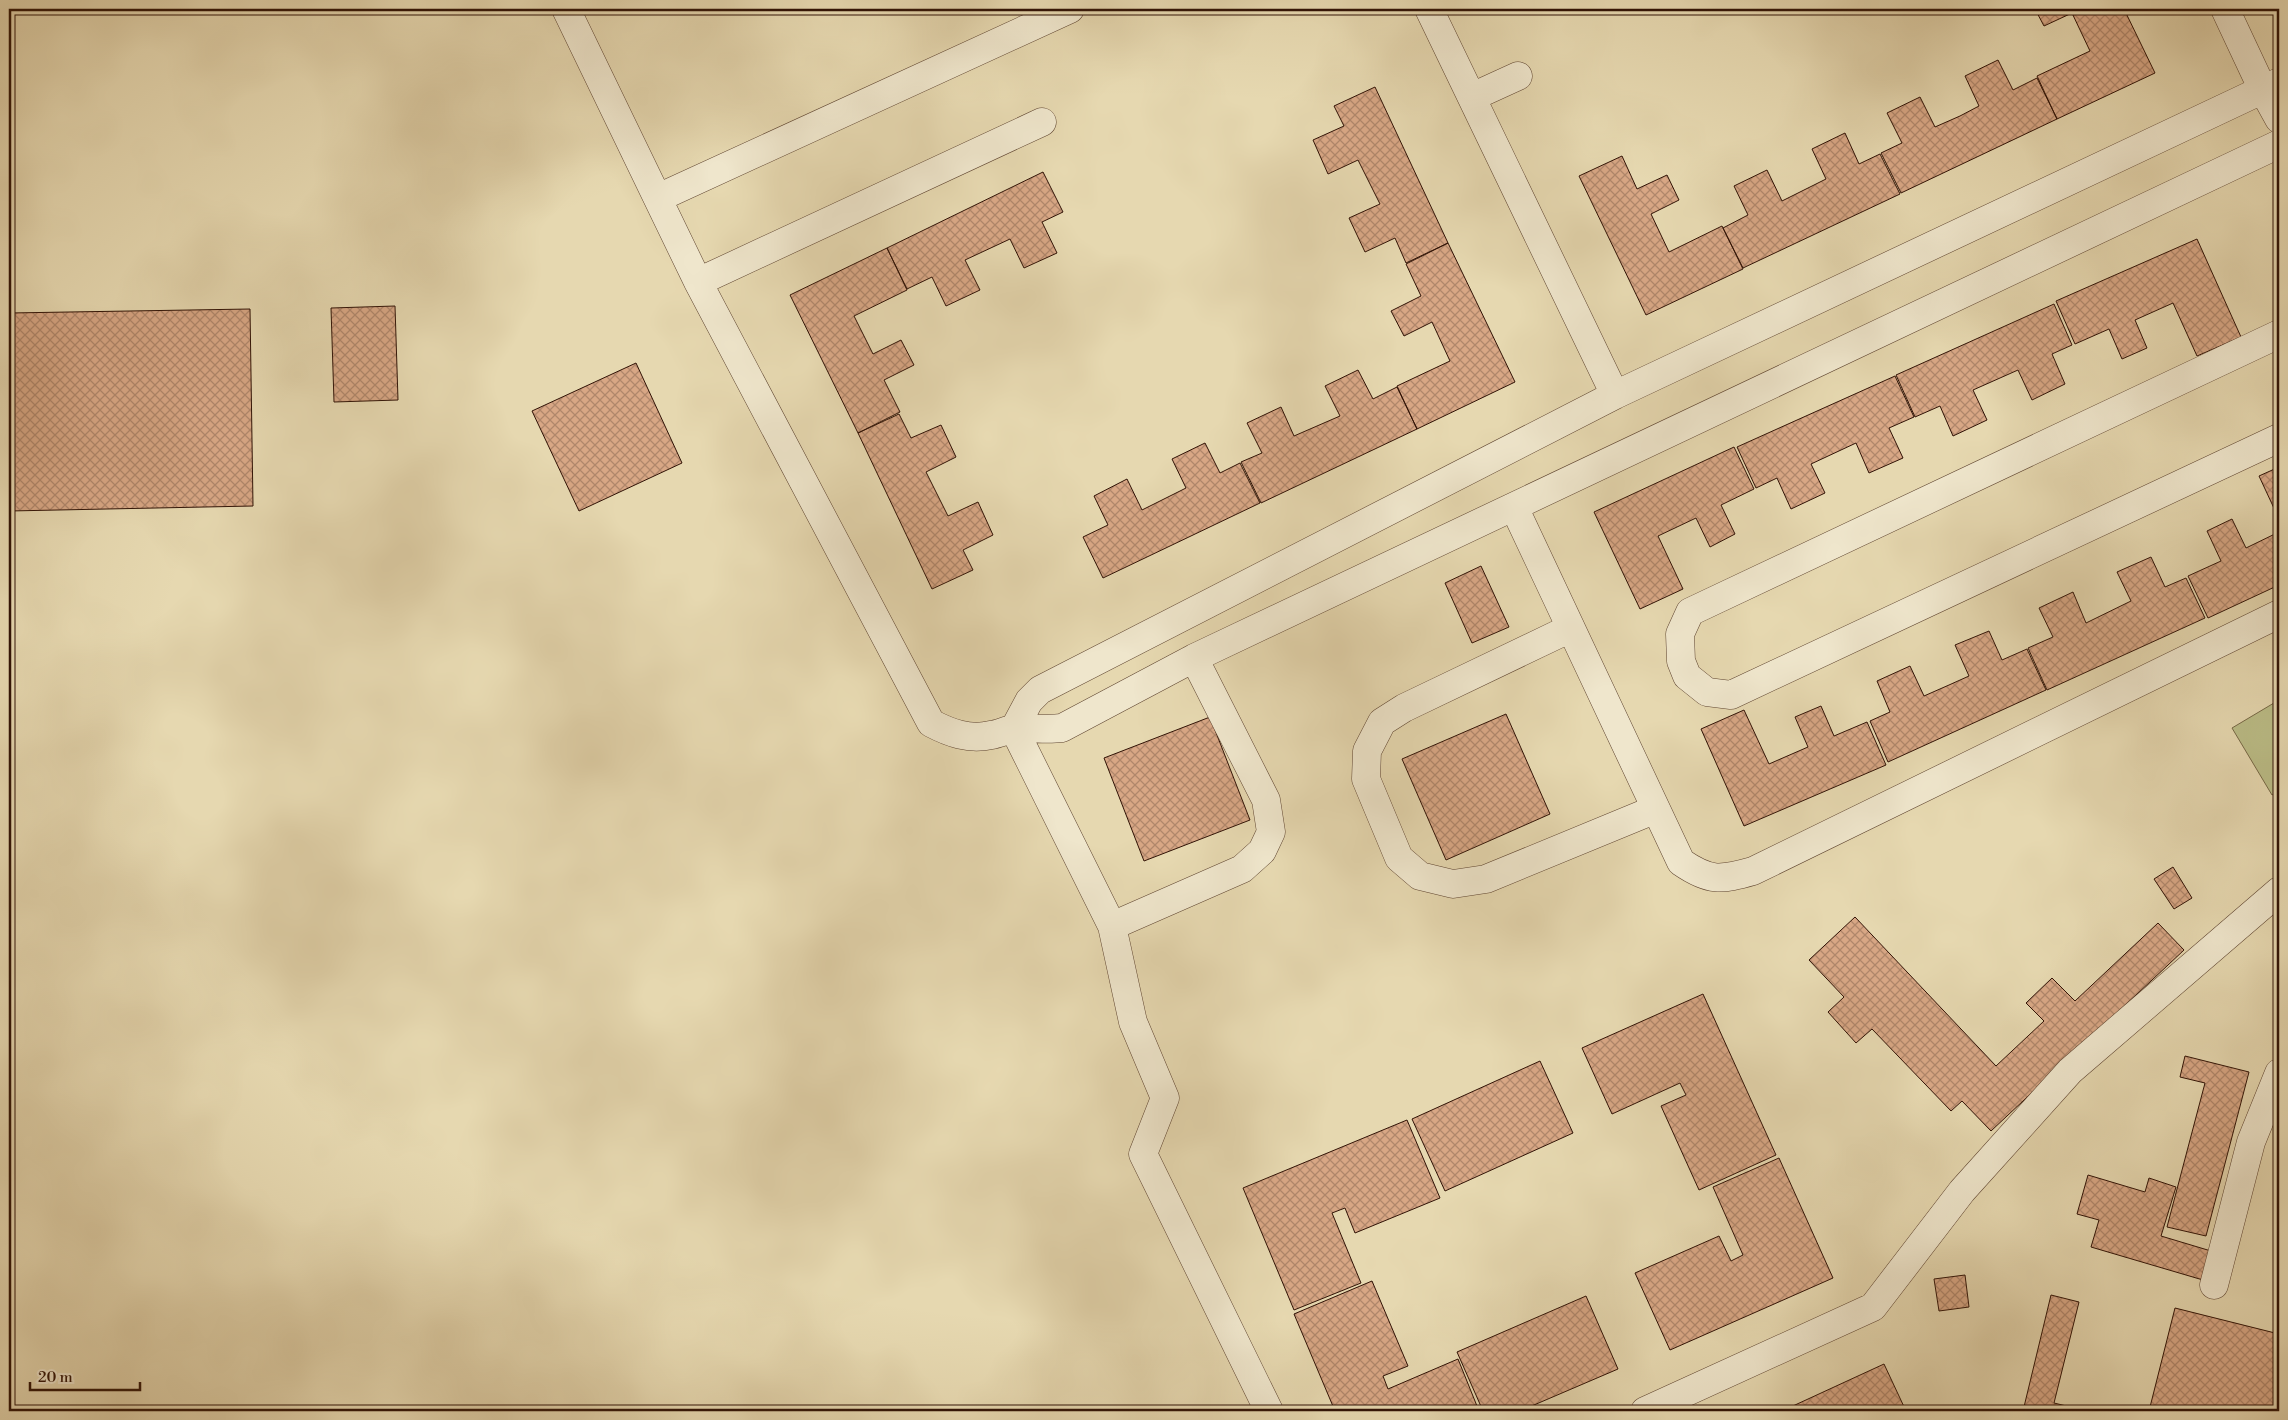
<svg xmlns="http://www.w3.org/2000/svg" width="2288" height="1420" viewBox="0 0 2288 1420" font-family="'Libre Bodoni',serif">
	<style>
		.pitch { fill: #bbbd87; stroke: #766846 }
		.building { fill: url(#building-cross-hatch); stroke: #311306 }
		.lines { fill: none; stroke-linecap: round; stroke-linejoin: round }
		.minor-casing { stroke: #5e4430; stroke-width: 29 }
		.minor { stroke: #efe6cc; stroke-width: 28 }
	</style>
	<defs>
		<pattern id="building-cross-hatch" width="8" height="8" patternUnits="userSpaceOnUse" patternTransform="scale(1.25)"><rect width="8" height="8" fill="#d8a785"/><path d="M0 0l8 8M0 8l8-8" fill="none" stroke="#b0876b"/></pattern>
	</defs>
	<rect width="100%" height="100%" fill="#e6d8b0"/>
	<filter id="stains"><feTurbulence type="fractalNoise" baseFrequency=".004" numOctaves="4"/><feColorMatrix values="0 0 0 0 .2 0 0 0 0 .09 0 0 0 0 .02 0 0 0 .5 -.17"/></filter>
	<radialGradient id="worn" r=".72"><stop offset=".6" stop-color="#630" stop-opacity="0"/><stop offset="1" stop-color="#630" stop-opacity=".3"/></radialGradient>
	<path class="pitch" d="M 2279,700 L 2279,791 L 2272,795 L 2232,728 Z"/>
	<path class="building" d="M 2035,9 L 2124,9 L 2155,73 L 2057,119 L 2037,76 L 2090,51 L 2072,13 L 2044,26 Z
		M 1998,60 L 2013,90 L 2037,78 L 2057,119 L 1901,193 L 1881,153 L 1902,143 L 1887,113 L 1920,97 L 1935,127 L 1960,116 L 1979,106 L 1965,76 Z
		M 1375,87 L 1448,243 L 1406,263 L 1395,238 L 1365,252 L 1349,218 L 1380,204 L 1358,160 L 1328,174 L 1313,140 L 1344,126 L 1334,106 Z
		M 1845,133 L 1859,164 L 1880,154 L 1900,194 L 1743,268 L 1723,228 L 1748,215 L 1734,186 L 1767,170 L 1782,201 L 1826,179 L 1812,149 Z
		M 1622,156 L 1637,189 L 1667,175 L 1679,200 L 1651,214 L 1669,252 L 1722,226 L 1743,269 L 1646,315 L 1579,176 Z
		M 1043,172 L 1063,212 L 1042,222 L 1057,253 L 1024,268 L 1010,239 L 965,260 L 980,290 L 946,306 L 932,277 L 907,289 L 887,248 Z
		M 2197,239 L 2241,337 L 2197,356 L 2173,303 L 2135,320 L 2147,348 L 2122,359 L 2109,329 L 2075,344 L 2056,301 Z
		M 1448,243 L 1515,382 L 1417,429 L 1397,386 L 1450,361 L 1432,322 L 1404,336 L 1391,311 L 1421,296 L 1406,264 Z
		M 887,248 L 907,290 L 854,316 L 873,354 L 901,340 L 914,365 L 884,380 L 900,412 L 858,433 L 790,295 Z
		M 2054,304 L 2072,345 L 2052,354 L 2065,384 L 2032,400 L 2018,370 L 1973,390 L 1987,420 L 1953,436 L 1940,406 L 1915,417 L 1896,375 Z
		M 395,306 L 398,400 L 334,402 L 331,308 Z
		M 250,309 L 253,506 L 9,511 L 9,313 Z
		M 636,363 L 682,463 L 579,511 L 532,411 Z
		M 1358,370 L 1373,399 L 1397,387 L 1417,429 L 1261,503 L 1241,462 L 1262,453 L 1247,423 L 1281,407 L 1294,436 L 1340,416 L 1325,386 Z
		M 1895,376 L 1914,417 L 1889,428 L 1903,458 L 1869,473 L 1856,443 L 1811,464 L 1825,493 L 1791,509 L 1777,478 L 1756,488 L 1737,447 Z
		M 899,414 L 911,438 L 941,425 L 956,457 L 926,472 L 948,516 L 978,502 L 993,535 L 963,550 L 973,570 L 932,589 L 858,433 Z
		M 1205,443 L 1220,473 L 1240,463 L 1260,503 L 1103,578 L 1083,537 L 1108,525 L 1094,496 L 1127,479 L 1142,510 L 1186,488 L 1172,459 Z
		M 1734,447 L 1754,489 L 1721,505 L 1735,534 L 1710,547 L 1696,518 L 1658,536 L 1683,589 L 1640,609 L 1594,512 Z
		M 2279,467 L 2279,519 L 2259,476 Z
		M 2232,519 L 2246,548 L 2279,532 L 2279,585 L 2208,618 L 2188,576 L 2221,561 L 2207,531 Z
		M 2151,557 L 2165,587 L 2186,578 L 2205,618 L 2047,690 L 2028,648 L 2053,637 L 2039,608 L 2073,592 L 2086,623 L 2131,601 L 2117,572 Z
		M 1481,566 L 1509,627 L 1472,643 L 1445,583 Z
		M 1989,631 L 2002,660 L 2027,649 L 2046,690 L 1888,762 L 1870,721 L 1890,712 L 1877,681 L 1910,666 L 1924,696 L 1949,685 L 1969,676 L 1955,645 Z
		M 1821,706 L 1834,736 L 1867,722 L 1886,765 L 1744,826 L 1701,729 L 1744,710 L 1769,764 L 1808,747 L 1795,717 Z
		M 1506,714 L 1550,814 L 1446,860 L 1402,759 Z
		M 1210,717 L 1250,820 L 1144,861 L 1104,758 Z
		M 2173,867 L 2192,898 L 2174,909 L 2154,879 Z
		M 1855,917 L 1996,1066 L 2044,1021 L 2026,1003 L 2052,978 L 2075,1001 L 2158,923 L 2184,950 L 1991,1131 L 1962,1101 L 1951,1111 L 1872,1029 L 1856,1043 L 1828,1012 L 1844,997 L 1809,960 Z
		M 1703,994 L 1776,1155 L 1699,1190 L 1661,1106 L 1686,1095 L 1680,1083 L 1612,1114 L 1582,1048 Z
		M 2185,1056 L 2249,1072 L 2206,1236 L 2167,1227 L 2205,1083 L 2180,1077 Z
		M 1540,1061 L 1573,1133 L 1445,1191 L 1412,1119 Z
		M 1407,1120 L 1440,1198 L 1355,1233 L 1345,1208 L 1332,1213 L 1361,1283 L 1294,1310 L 1243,1188 Z
		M 1779,1158 L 1833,1278 L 1670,1350 L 1635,1273 L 1719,1236 L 1731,1261 L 1743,1255 L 1713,1187 Z
		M 2088,1175 L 2145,1192 L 2149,1178 L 2176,1187 L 2161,1236 L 2211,1251 L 2203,1280 L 2091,1247 L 2099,1220 L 2077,1214 Z
		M 1965,1275 L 1969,1307 L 1939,1311 L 1934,1279 Z
		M 1372,1281 L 1408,1366 L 1383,1376 L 1388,1389 L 1458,1359 L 1479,1411 L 1335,1411 L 1294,1314 Z
		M 2051,1295 L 2079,1302 L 2054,1403 L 2087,1411 L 2023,1411 Z
		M 1586,1296 L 1618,1369 L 1520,1411 L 1483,1411 L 1457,1352 Z
		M 2175,1308 L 2279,1334 L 2279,1411 L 2149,1411 Z
		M 1884,1364 L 1906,1411 L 1782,1411 Z"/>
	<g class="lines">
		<g class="minor-casing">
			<path id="minor" d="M 566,9 L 698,282 L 931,723 C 950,733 969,740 991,735 C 999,734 1006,730 1014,729 C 1029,727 1045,730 1062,728 L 1194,658 L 2279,144
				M 1429,9 L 1615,395
				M 2225,9 L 2263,90 L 2279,119
				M 1472,97 L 1518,76
				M 658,198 L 1070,9
				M 698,282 L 1042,122
				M 2279,334 L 1690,612 L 1680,634 L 1681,661 L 1687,676 L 1707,692 L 1731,695 L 2279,438
				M 1514,507 L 1681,862 C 1710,882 1721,880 1753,871 L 2279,614
				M 1571,628 L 1404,708 L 1382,722 L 1367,751 L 1366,779 L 1399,858 L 1420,876 L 1453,884 L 1486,879 L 1656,809
				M 1014,729 L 1029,701 L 1040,690 L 1615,395 L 2279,82
				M 1014,729 L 1112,926 L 1133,1022 L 1165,1098 L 1143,1154 L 1269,1411
				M 1112,926 L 1242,869 L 1262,851 L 1271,832 L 1266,800 L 1194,658
				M 2214,1285 L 2251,1142 L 2279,1073
				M 1645,1411 L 1873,1307 L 1962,1191 L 2070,1071 L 2279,891"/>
		</g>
		<use href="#minor" class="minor"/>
	</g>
	<rect width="2288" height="1420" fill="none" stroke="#e6d8b0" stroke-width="30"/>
	<rect x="10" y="10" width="2268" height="1400" fill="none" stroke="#311306" stroke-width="2.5"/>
	<rect x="15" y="15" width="2258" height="1390" fill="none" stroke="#311306"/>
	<path d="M30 1382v8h110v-8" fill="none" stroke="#311306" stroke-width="2.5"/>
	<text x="38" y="1382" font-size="15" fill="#311306" stroke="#efe6cc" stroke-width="4" paint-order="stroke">20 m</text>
	<rect width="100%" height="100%" filter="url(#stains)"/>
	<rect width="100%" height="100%" fill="url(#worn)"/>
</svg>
